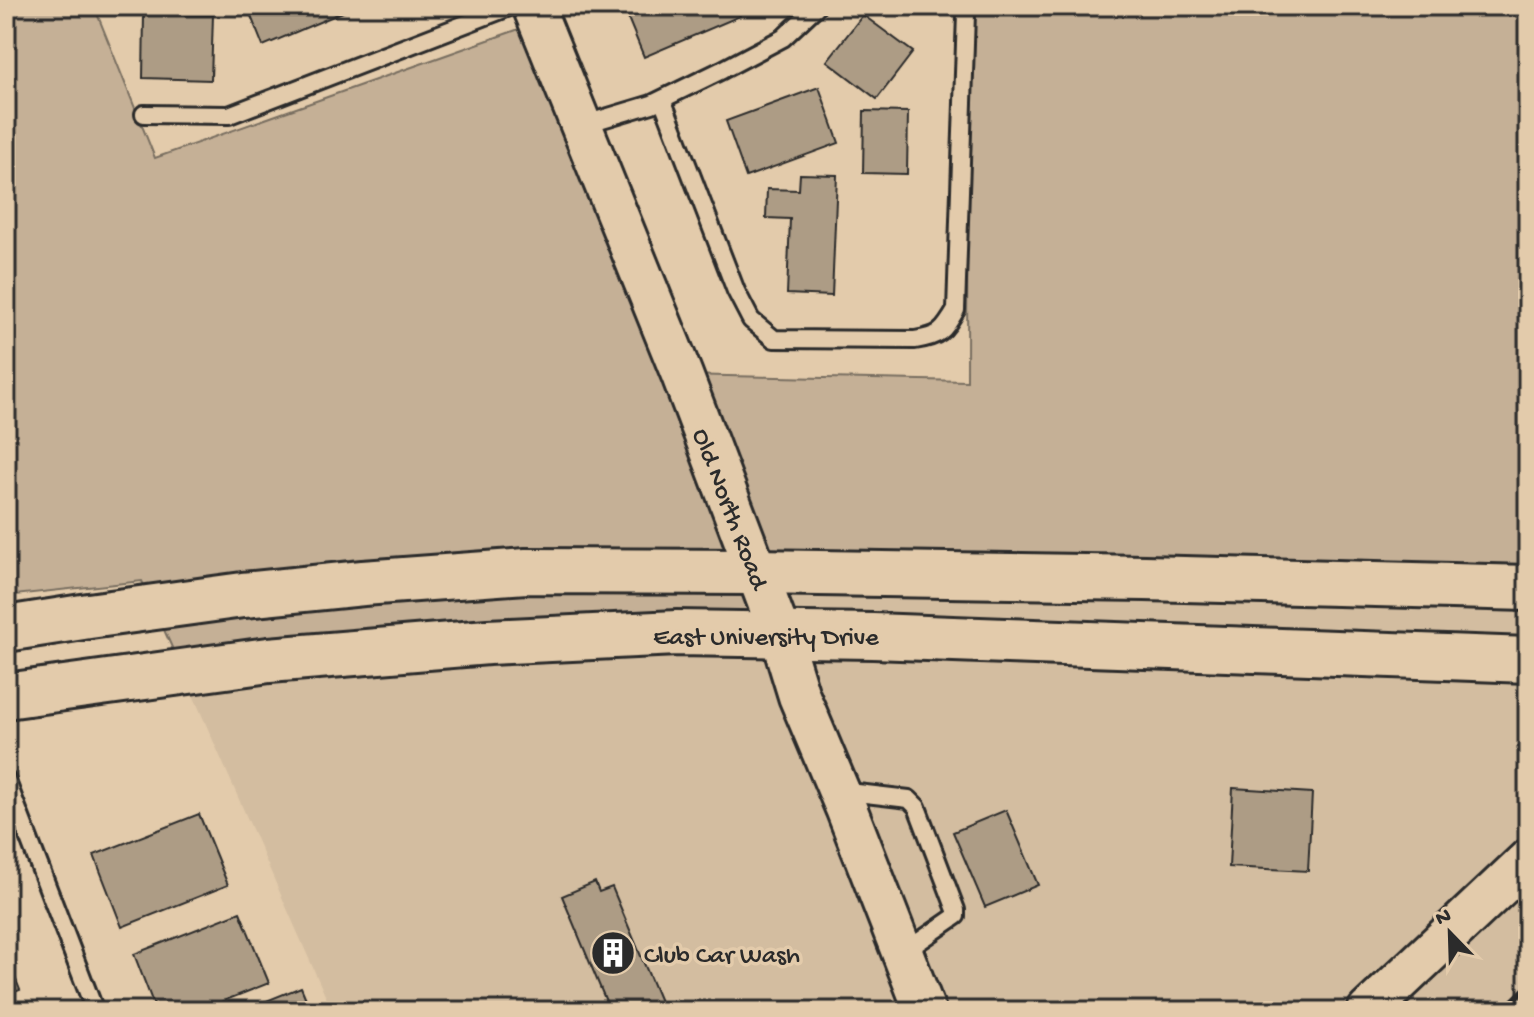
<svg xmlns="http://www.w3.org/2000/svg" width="1534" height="1017" viewBox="0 0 1534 1017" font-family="'Gochi Hand',sans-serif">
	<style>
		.built { fill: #d3bda0 }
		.green { fill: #c5b096; stroke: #786e60; stroke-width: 2 }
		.building { fill: #ad9c85; stroke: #2b2b2b; stroke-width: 2 }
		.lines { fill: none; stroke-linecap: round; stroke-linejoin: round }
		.service-casing { stroke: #2b2b2b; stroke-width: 22 }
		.tertiary-casing { stroke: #2b2b2b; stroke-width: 46 }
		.primary-casing { stroke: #2b2b2b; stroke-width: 50 }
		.service { stroke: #e3cbab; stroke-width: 16 }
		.tertiary { stroke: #e3cbab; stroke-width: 40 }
		.primary { stroke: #e3cbab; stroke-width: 44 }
		.rail { stroke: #2b2b2b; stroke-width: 6 }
		.labels { text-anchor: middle; stroke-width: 7; stroke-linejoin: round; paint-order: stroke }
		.street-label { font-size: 26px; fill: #2b2b2b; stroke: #e3cbab }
		.poi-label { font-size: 26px; fill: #2b2b2b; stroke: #e3cbab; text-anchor: start }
	</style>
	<rect width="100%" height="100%" fill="#e3cbab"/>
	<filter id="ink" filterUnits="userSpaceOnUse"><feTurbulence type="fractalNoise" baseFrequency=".0125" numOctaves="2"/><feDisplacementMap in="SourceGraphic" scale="16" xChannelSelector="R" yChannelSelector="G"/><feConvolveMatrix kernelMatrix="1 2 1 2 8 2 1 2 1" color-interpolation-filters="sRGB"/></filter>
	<g filter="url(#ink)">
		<path class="built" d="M 755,572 L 1528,588 L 1528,1011 L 332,1011 L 183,672 Z"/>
		<path class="green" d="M 6,6 L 94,6 L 155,158 L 539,22 L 682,375 L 967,381 L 968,6 L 1528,6 L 1528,588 L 756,572 L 780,634 L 183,672 L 142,581 L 6,596 Z"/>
		<path class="building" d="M 247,6 L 357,6 L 263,46 Z
			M 623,6 L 736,6 L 740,16 L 644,57 Z
			M 144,14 L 213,15 L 211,80 L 143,78 Z
			M 863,15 L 913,52 L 877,99 L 827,61 Z
			M 819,87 L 839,143 L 746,177 L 726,121 Z
			M 864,111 L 908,112 L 907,174 L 863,173 Z
			M 800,174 L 837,175 L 832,296 L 787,294 L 790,219 L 766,218 L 767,189 L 799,190 Z
			M 1233,788 L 1312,793 L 1308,871 L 1229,867 Z
			M 1006,810 L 1038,885 L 985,907 L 953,832 Z
			M 199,814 L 228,885 L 122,927 L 94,855 Z
			M 595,882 L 599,892 L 612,887 L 664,1011 L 610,1011 L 562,896 Z
			M 240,912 L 269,983 L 198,1011 L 156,1011 L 134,954 Z
			M 6,955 L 20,990 L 6,995 Z
			M 301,987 L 311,1011 L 250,1011 L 249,1008 Z"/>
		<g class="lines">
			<g class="service-casing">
				<path id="service" d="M 662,99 L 736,291 L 751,320 L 774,339 L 915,340 C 940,336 943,332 956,310 L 966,14 L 963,6
					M 144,114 L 229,115 L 512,6
					M 582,125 L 652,104 L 722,70 L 783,38 L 817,6
					M 6,779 L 95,1011
					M 840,791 L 909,799 L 917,807 L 956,910 L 956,916 L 904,952"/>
			</g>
			<g class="tertiary-casing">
				<path id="tertiary" d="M 533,6 L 682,375 L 780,634 L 799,696 L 846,808 L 925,1011
					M 1368,1011 L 1528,860"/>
			</g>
			<g class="primary-casing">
				<path id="primary" d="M 6,629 L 89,616 L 243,595 L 363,583 L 526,571 L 755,572 L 1145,578 L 1528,588
					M 6,696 L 269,660 L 488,642 L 677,633 L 873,636 L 1528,660"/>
			</g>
			<use href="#service" class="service"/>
			<use href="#tertiary" class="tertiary"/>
			<use href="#primary" class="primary"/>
			<path class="rail" d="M 1502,1011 L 1528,986"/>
		</g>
	</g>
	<defs>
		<g id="building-disc" transform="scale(2.3)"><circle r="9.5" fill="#2b2b2b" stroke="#e3cbab"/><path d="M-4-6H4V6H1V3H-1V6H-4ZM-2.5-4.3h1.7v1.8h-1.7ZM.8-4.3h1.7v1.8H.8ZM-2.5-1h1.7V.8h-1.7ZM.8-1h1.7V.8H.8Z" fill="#fff"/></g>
	</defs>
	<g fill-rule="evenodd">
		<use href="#building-disc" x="613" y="953"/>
	</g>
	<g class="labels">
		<g class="street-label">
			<text transform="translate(732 508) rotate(69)" y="9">Old North Road</text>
			<text x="766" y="644">East University Drive</text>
		</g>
		<g class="poi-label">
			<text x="644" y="962">Club Car Wash</text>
		</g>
	</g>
	<rect width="1534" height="1017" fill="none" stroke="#e3cbab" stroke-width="32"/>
	<rect x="16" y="16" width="1502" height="985" fill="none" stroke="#2b2b2b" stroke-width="3" filter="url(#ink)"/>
	<g transform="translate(1450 933) rotate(337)" stroke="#e3cbab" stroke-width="6" paint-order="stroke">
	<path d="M0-6L14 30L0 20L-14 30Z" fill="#2b2b2b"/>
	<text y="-12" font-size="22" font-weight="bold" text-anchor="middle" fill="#2b2b2b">N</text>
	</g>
</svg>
